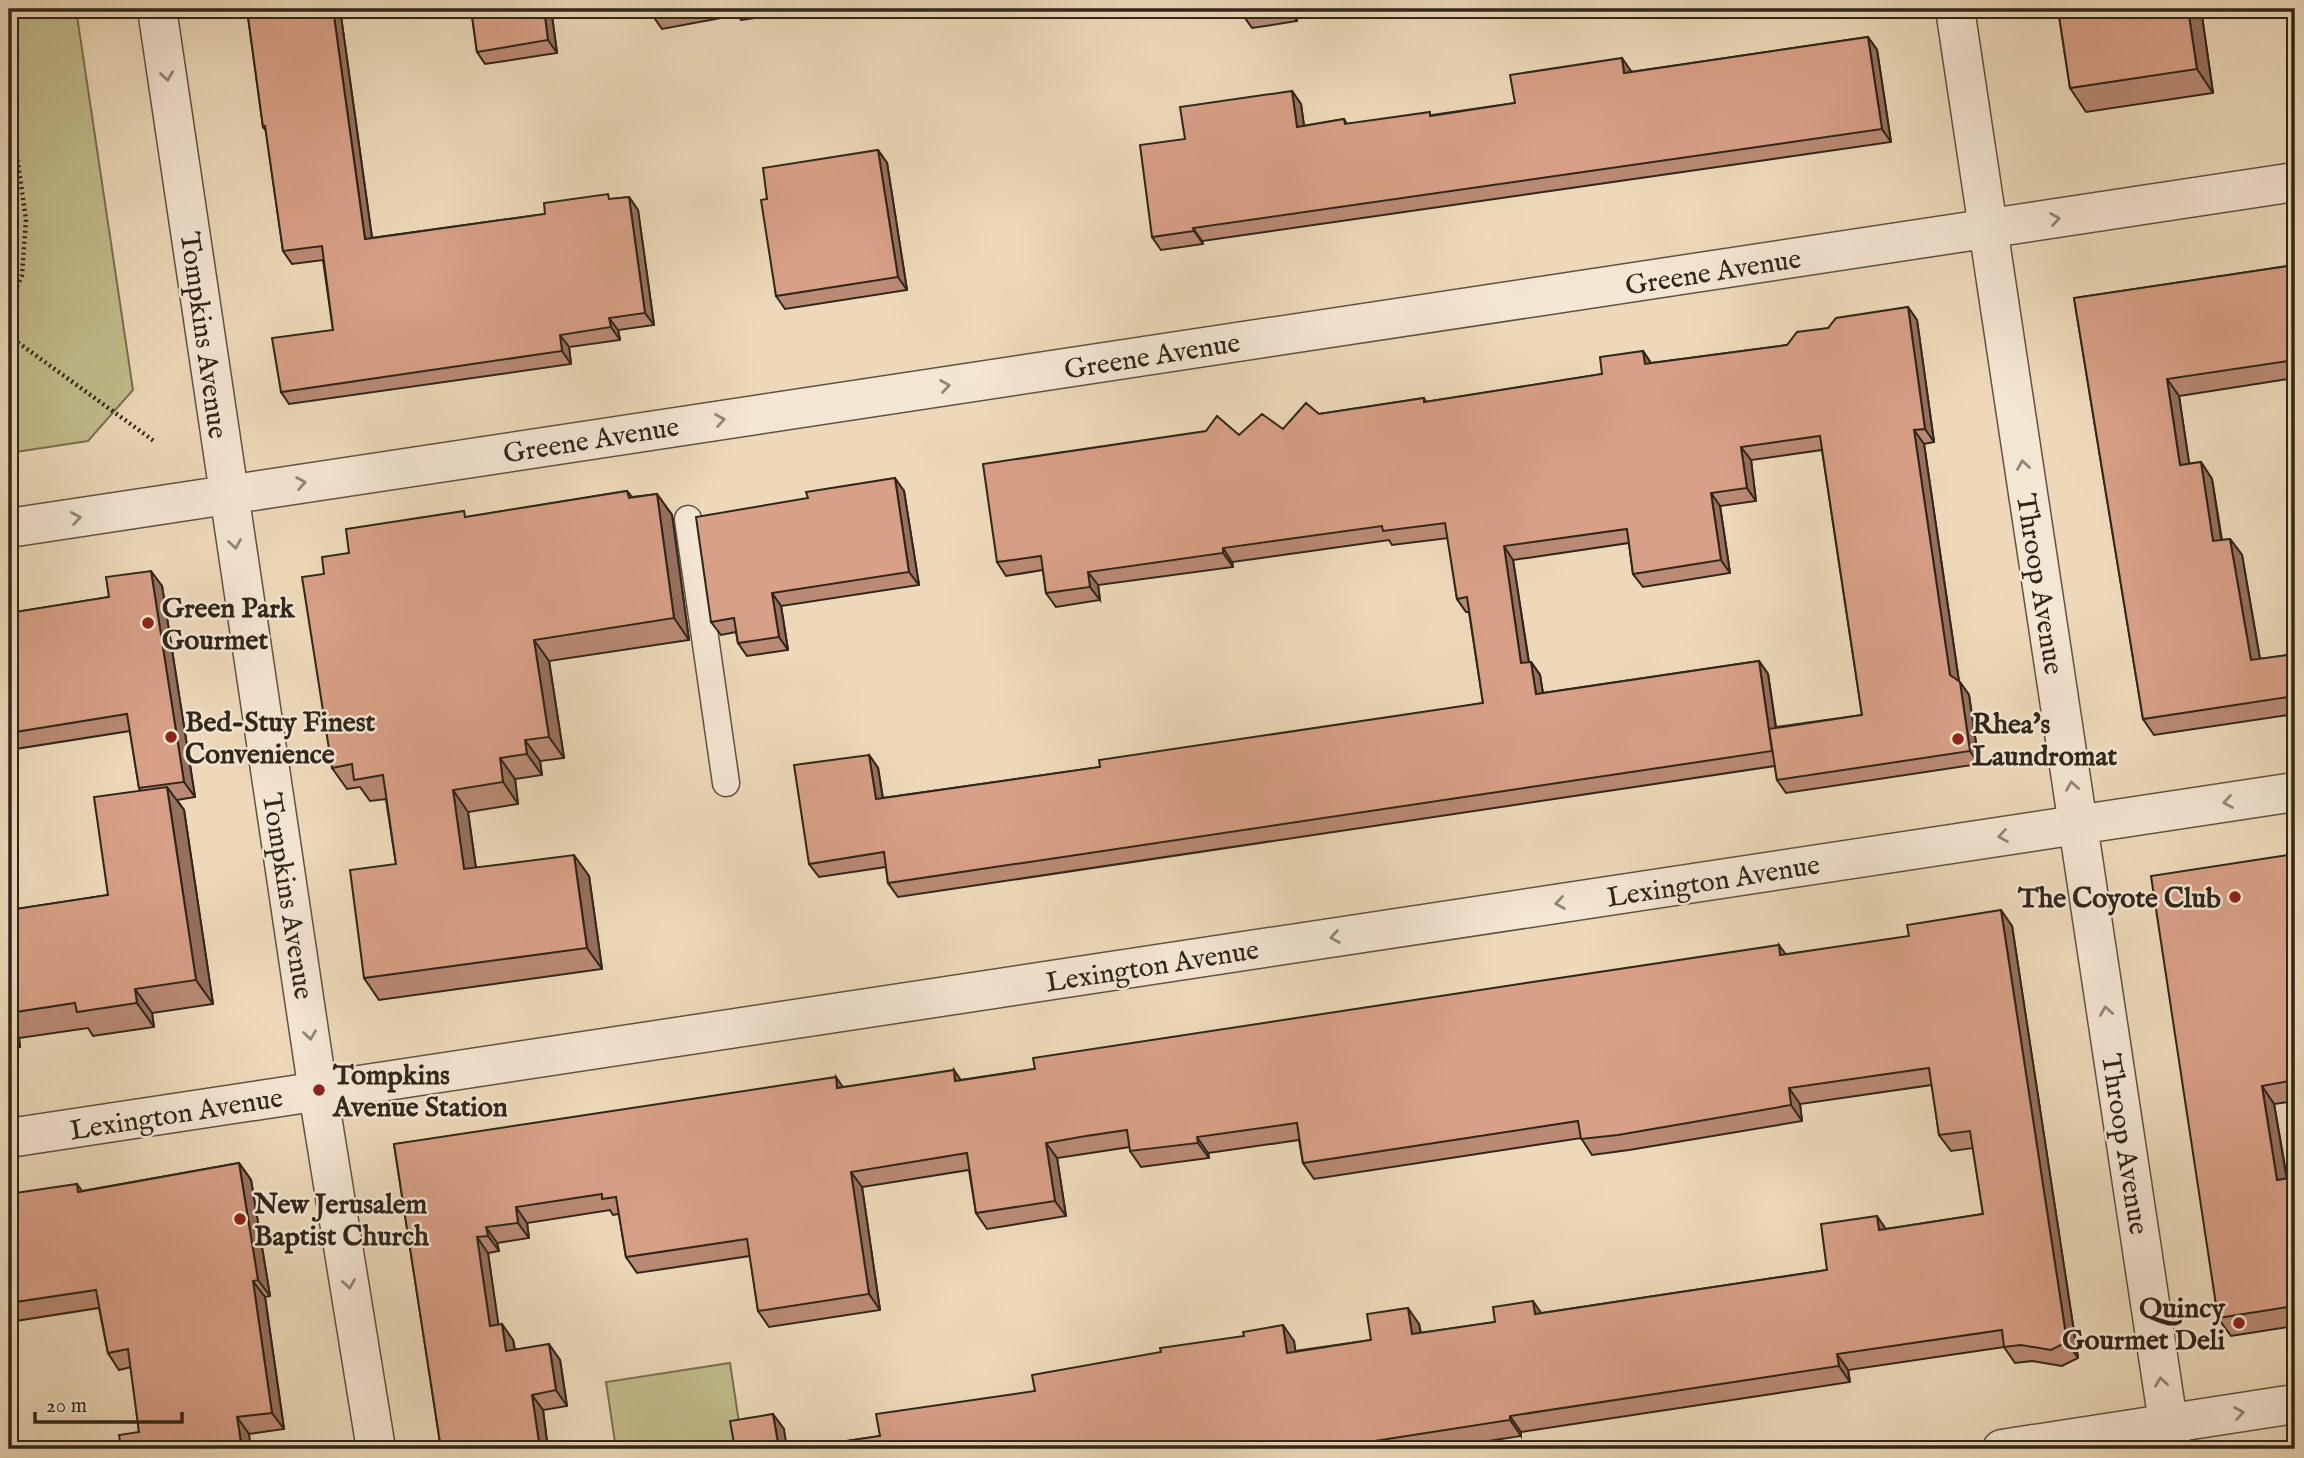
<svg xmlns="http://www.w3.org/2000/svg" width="2304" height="1458" viewBox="0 0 2304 1458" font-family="'IM FELL English',serif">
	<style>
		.green { fill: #c0bd8a; stroke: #787252; stroke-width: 2 }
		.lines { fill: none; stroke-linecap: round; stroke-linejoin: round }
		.service-casing { stroke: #5e5342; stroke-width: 29 }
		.minor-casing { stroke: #5e5342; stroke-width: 41 }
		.path { stroke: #2f261b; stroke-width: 4.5; stroke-dasharray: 2 3.5; stroke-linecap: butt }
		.service { stroke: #f3e6d2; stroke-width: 26 }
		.minor { stroke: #f3e6d2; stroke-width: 38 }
		.wall { fill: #ba8a74; stroke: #2f261b; stroke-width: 2; fill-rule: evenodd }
		.shaded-wall { fill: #97705e; stroke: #2f261b; stroke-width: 2 }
		.building { fill: #d8a087; stroke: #2f261b; stroke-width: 2 }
		.oneway { stroke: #918676 }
		.poi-dot { fill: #8f2418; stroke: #f3e6d2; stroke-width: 2.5 }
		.labels { text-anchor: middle; stroke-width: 5; stroke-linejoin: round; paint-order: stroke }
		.street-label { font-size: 28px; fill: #2f261b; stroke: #f3e6d2 }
		.poi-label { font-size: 28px; font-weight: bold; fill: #2f261b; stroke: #f3e6d2; text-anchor: start }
	</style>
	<rect width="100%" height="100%" fill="#edd9b9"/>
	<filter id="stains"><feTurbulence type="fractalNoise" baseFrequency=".00286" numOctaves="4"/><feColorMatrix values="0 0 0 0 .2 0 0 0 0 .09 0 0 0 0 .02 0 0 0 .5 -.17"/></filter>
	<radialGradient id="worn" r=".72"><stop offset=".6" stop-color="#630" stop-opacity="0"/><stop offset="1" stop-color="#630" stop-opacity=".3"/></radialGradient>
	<path class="green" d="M 9,9 L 76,9 L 133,390 L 88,441 L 9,453 Z
		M 730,1363 L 743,1449 L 616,1449 L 606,1382 Z"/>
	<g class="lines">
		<g class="service-casing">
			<path id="service" d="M 688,519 L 726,783"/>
		</g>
		<g class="minor-casing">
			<path id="minor" d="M 157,9 L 318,1092 L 376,1449
				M 1955,9 L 2172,1449
				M 9,528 L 2295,182
				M 9,1138 L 2295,792
				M 2002,1449 L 2295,1404"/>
		</g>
		<path class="path" d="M 9,100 L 26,220 L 22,275 L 9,305
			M 9,336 L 154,441"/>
		<use href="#service" class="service"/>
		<use href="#minor" class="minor"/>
	</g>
	<path class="wall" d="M 241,9 L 340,9 L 372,238 L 545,214 L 612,199 L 629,197 L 638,210 L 654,325 L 618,330 L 620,340 L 569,347 L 571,364 L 289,404 L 281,392 L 333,330 L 323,260 L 292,264 L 283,251 L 266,131 L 263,127 L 248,17 L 247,17 Z
		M 471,9 L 608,9 L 552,16 L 557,53 L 485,64 L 477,52 Z
		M 652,9 L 821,9 L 741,20 L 737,15 L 662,29 L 653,16 Z
		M 1242,9 L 1295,9 L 1297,21 L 1252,28 L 1243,15 Z
		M 2058,9 L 2201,9 L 2213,93 L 2086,112 L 2070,88 Z
		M 1868,37 L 1877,50 L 1891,142 L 1202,241 L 1203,244 L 1161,250 L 1152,237 L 1185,139 L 1292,91 L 1301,104 L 1304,126 L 1344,119 L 1347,124 L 1432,115 L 1515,103 L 1631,71 L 1631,72 Z
		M 878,150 L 887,163 L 907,290 L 785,309 L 776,296 L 767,199 Z
		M 2295,265 L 2295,378 L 2179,396 L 2189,464 L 2201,462 L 2212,479 L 2222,540 L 2230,539 L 2242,555 L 2260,659 L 2295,654 L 2295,714 L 2154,735 L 2143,719 L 2074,298 Z
		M 1908,307 L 1917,320 L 1934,442 L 1924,444 L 1959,681 L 1969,695 L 1979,764 L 1786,793 L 1777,780 L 1775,766 L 898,897 L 888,883 L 886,867 L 819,877 L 809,864 L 869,755 L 878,768 L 883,798 L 1100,767 L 1483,703 L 1469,612 L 1466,612 L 1457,599 L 1448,538 L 1392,545 L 1389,540 L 1232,562 L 1233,567 L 1098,585 L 1100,600 L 1056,607 L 1046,593 L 1043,570 L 1006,576 L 997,562 L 1239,435 L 1283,429 L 1319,414 L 1424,398 L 1426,402 L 1602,374 L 1643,351 L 1651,363 L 1787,345 L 1828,328 ZM 1822,450 L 1862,715 L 1776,727 L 1768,674 L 1759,661 L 1543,693 L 1540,675 L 1531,662 L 1529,662 L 1513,560 L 1629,543 L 1633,574 L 1643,587 L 1730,573 L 1720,506 L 1756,501 L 1751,460 Z
		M 627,491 L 632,497 L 657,494 L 672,515 L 689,640 L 549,661 L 564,758 L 540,761 L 542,775 L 515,779 L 518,804 L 468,812 L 476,868 L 589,876 L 602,969 L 379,1000 L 364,978 L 396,864 L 386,799 L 370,801 L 360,787 L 347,789 L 332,768 L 324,574 L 349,553 L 468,517 Z
		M 904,491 L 919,585 L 781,606 L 788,650 L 747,656 L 738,643 L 736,632 L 721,635 L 711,622 Z
		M 162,586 L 195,797 L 177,800 L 184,810 L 213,1004 L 152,1013 L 154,1027 L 93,1036 L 88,1028 L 19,1038 L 20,1047 L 9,1048 L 9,910 L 108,895 L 140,790 L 139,788 L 130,731 L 9,750 L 9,613 L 109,597 Z
		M 2295,854 L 2295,1101 L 2274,1104 L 2287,1178 L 2295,1177 L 2295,1326 L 2231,1336 L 2218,1318 Z
		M 2012,926 L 2078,1358 L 2062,1366 L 2032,1361 L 2015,1363 L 2004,1347 L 1848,1370 L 1850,1382 L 1521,1432 L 1521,1436 L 1437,1449 L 793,1449 L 880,1436 L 1035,1391 L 1294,1341 L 1295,1351 L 1371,1340 L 1419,1324 L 1421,1333 L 1495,1322 L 1542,1313 L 1827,1270 L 1886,1229 L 1983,1214 L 1973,1148 L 1951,1151 L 1939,1135 L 1932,1085 L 1800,1104 L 1802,1121 L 1629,1150 L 1592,1155 L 1581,1138 L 1314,1179 L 1303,1163 L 1299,1140 L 1208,1153 L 1209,1158 L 1141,1167 L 1130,1151 L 1130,1147 L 1097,1152 L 1057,1158 L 1066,1216 L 987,1229 L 976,1213 L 969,1170 L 862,1187 L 880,1310 L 769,1327 L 758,1311 L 750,1256 L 637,1273 L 626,1257 L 619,1214 L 613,1215 L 610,1210 L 527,1223 L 529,1238 L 497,1243 L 499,1251 L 488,1253 L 498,1325 L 513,1340 L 515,1349 L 560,1360 L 567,1406 L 543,1410 L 548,1449 L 441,1449 L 394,1144 L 843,1087 L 961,1080 L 1786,955 Z
		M 239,1163 L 251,1180 L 270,1296 L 265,1297 L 284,1429 L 249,1434 L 139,1432 L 131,1367 L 119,1370 L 108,1353 L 99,1308 L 9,1322 L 9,1205 L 17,1204 L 77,1184 L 82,1191 Z"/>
	<path class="shaded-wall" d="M 333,9 L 340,9 L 374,252 L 365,239 Z
		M 544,9 L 547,9 L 552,16 L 557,53 L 548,40 Z
		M 1288,9 L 1295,9 L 1297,21 Z
		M 2188,9 L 2201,9 L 2213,93 L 2197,69 Z
		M 1868,37 L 1877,50 L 1891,142 L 1882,129 Z
		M 1622,58 L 1631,71 L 1633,86 L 1624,73 Z
		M 1292,91 L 1301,104 L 1306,140 L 1297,127 Z
		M 878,150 L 887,163 L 907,290 L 898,277 Z
		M 629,197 L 638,210 L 654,325 L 645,313 Z
		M 1193,228 L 1202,241 L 1203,244 L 1194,231 Z
		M 1908,307 L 1917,320 L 1934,442 L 1925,429 Z
		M 609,318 L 618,330 L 620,340 L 611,327 Z
		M 560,335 L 569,347 L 571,364 L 562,351 Z
		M 1643,351 L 1652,365 L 1645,364 Z
		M 2167,379 L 2179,396 L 2192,482 L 2180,465 Z
		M 1914,430 L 1924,444 L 1960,689 L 1950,675 Z
		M 1741,447 L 1751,460 L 1756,501 L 1747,488 Z
		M 2201,462 L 2212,479 L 2224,558 L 2213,541 Z
		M 895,478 L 904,491 L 919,585 L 909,572 Z
		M 1711,493 L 1720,506 L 1730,573 L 1721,560 Z
		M 657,494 L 672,515 L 689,640 L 674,618 Z
		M 2230,539 L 2242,555 L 2263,677 L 2251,660 Z
		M 1504,546 L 1513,560 L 1531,677 L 1521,663 Z
		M 1223,548 L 1232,562 L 1233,567 L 1223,553 Z
		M 151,571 L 162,586 L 195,797 L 184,782 Z
		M 1088,572 L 1098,585 L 1100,600 L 1090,587 Z
		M 772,593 L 781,606 L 788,650 L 779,637 Z
		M 534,640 L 549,661 L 564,758 L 549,737 Z
		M 1759,661 L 1768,674 L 1781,765 L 1772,751 Z
		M 1531,662 L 1540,675 L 1545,707 L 1536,694 Z
		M 1960,682 L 1969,695 L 1979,764 L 1970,751 Z
		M 525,740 L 540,761 L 542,775 L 527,754 Z
		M 869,755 L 878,768 L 885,813 L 876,799 Z
		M 500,758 L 515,779 L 518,804 L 503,782 Z
		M 167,787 L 184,810 L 213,1004 L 196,980 Z
		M 453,790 L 468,812 L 479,891 L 464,869 Z
		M 574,855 L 589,876 L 602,969 L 587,948 Z
		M 2001,910 L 2012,926 L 2078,1358 L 2067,1342 Z
		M 1779,945 L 1790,960 L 1780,955 Z
		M 135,989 L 152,1013 L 154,1027 L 137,1003 Z
		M 9,1023 L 19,1038 L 20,1047 L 9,1030 Z
		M 954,1070 L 965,1086 L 955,1081 Z
		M 836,1077 L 847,1093 L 837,1088 Z
		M 2262,1086 L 2274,1104 L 2290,1198 L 2277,1180 Z
		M 1789,1088 L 1800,1104 L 1802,1121 L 1791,1105 Z
		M 1197,1137 L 1208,1153 L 1209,1158 L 1198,1143 Z
		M 1046,1143 L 1057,1158 L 1066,1216 L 1055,1201 Z
		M 239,1163 L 251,1180 L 270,1296 L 258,1280 Z
		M 851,1172 L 862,1187 L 880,1310 L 869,1294 Z
		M 516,1207 L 527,1223 L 529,1238 L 518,1223 Z
		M 1877,1216 L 1888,1232 L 1879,1230 Z
		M 486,1227 L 497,1243 L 499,1251 L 488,1236 Z
		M 477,1237 L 488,1253 L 501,1342 L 490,1326 Z
		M 253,1281 L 265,1297 L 284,1429 L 272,1413 Z
		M 1533,1301 L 1544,1317 L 1535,1314 Z
		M 1408,1308 L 1419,1324 L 1423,1350 L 1412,1334 Z
		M 502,1324 L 513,1340 L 517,1366 L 506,1351 Z
		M 1283,1325 L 1294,1341 L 1298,1369 L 1287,1353 Z
		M 549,1344 L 560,1360 L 567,1406 L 556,1390 Z
		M 1837,1354 L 1848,1370 L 1850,1382 L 1839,1366 Z
		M 532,1395 L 543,1410 L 548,1449 L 540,1449 Z
		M 773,1414 L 784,1429 L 787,1449 L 779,1449 Z
		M 1510,1416 L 1521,1432 L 1521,1436 L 1510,1420 Z
		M 237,1417 L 249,1434 L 251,1449 L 242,1449 Z"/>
	<path class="building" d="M 247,9 L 333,9 L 365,239 L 545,214 L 544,203 L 608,194 L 609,199 L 629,197 L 645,313 L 609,318 L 611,327 L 560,335 L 562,351 L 281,392 L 272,338 L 333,330 L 322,246 L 283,251 L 265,126 L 263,127 Z
		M 471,9 L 544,9 L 548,40 L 477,52 Z
		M 652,9 L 692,9 L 653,16 Z
		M 1242,9 L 1286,9 L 1243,15 Z
		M 2058,9 L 2188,9 L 2197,69 L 2070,88 Z
		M 1868,37 L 1882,129 L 1193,228 L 1194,231 L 1152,237 L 1140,145 L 1185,139 L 1180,107 L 1292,91 L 1297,127 L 1344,119 L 1345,124 L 1430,112 L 1430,116 L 1515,103 L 1510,75 L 1622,58 L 1624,73 Z
		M 878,150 L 898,277 L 776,296 L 761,200 L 767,199 L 763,168 Z
		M 2295,265 L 2295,360 L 2167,379 L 2180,465 L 2201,462 L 2213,541 L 2230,539 L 2251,660 L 2295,654 L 2295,696 L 2143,719 L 2074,298 Z
		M 1908,307 L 1925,429 L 1914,430 L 1950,675 L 1960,682 L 1970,751 L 1777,780 L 1769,729 L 1862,715 L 1820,436 L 1741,447 L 1747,488 L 1711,493 L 1721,560 L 1633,574 L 1627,529 L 1504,546 L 1521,663 L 1531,662 L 1536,694 L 1759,661 L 1772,751 L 888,883 L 884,852 L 809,864 L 794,765 L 869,755 L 876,799 L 1100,767 L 1099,760 L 1483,703 L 1467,597 L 1457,599 L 1445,523 L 1383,531 L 1382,526 L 1223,548 L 1223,553 L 1088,572 L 1090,587 L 1046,593 L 1041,556 L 997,562 L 983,464 L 1206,431 L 1217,416 L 1239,435 L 1262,414 L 1283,429 L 1306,403 L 1319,414 L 1424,398 L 1424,402 L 1602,374 L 1600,357 L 1643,351 L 1645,364 L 1787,345 L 1797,332 L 1828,328 L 1836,318 Z
		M 895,478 L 909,572 L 772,593 L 779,637 L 738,643 L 734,618 L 711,622 L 696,517 L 808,498 L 806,492 Z
		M 627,491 L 629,498 L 657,494 L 674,618 L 534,640 L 549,737 L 525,740 L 527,754 L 500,758 L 503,782 L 453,790 L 464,869 L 574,855 L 587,948 L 364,978 L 350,870 L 396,864 L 383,775 L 354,780 L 352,764 L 332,768 L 302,577 L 324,574 L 322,557 L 349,553 L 346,529 L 464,511 L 465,517 Z
		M 151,571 L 184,782 L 139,788 L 127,714 L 9,733 L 9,613 L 109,597 L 106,577 Z
		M 167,787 L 196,980 L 135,989 L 137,1003 L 77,1012 L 75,1003 L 9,1013 L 9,910 L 108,895 L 94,797 Z
		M 2295,854 L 2295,1080 L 2262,1086 L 2277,1180 L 2295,1177 L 2295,1306 L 2218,1318 L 2151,876 Z
		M 2001,910 L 2067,1342 L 2051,1350 L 2021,1345 L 2004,1347 L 2002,1330 L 1837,1354 L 1839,1366 L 1510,1416 L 1510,1420 L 1323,1449 L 793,1449 L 880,1436 L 876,1414 L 1035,1391 L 1032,1375 L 1161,1352 L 1160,1348 L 1244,1336 L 1243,1332 L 1283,1325 L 1287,1353 L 1371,1340 L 1367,1314 L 1408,1308 L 1412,1334 L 1495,1322 L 1493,1307 L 1533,1301 L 1535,1314 L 1827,1270 L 1821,1224 L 1877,1216 L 1879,1230 L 1983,1214 L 1970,1131 L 1939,1135 L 1929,1068 L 1789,1088 L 1791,1105 L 1618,1135 L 1581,1139 L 1578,1121 L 1303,1163 L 1297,1123 L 1197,1137 L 1198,1143 L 1130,1151 L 1127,1130 L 1086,1136 L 1046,1143 L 1055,1201 L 976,1213 L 967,1153 L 851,1172 L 869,1294 L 758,1311 L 747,1239 L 626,1257 L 616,1197 L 602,1199 L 602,1194 L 516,1207 L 518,1223 L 486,1227 L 488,1236 L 477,1237 L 490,1326 L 502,1324 L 506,1351 L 549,1344 L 556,1390 L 532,1395 L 540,1449 L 441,1449 L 394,1144 L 836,1077 L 837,1088 L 954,1070 L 955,1081 L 1035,1069 L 1033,1058 L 1546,980 L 1779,945 L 1780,955 L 1909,936 L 1907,925 Z
		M 239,1163 L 258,1280 L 253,1281 L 272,1413 L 237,1417 L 242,1449 L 121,1449 L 119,1435 L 139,1432 L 128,1349 L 108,1353 L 96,1290 L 9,1303 L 9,1205 L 17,1204 L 15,1193 L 77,1184 L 78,1192 Z
		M 773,1414 L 779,1449 L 735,1449 L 730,1421 Z"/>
	<defs><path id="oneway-chevron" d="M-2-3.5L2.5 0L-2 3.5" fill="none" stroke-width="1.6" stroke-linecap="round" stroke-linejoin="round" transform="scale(1.75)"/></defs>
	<g class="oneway">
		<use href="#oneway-chevron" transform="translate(167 76) rotate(82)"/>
		<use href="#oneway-chevron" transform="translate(2055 219) rotate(-9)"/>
		<use href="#oneway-chevron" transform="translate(945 386) rotate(-9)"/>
		<use href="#oneway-chevron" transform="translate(720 420) rotate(-9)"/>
		<use href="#oneway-chevron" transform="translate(2023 465) rotate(-99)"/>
		<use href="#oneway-chevron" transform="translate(301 483) rotate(-9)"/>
		<use href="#oneway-chevron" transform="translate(76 518) rotate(-9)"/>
		<use href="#oneway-chevron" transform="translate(235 544) rotate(81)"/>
		<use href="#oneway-chevron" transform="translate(2072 786) rotate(-99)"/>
		<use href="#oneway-chevron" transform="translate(2228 802) rotate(171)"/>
		<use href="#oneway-chevron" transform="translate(2003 836) rotate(171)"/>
		<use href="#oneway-chevron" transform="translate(1560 903) rotate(171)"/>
		<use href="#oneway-chevron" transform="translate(1335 937) rotate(171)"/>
		<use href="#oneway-chevron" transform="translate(2106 1011) rotate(-99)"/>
		<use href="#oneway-chevron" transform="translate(310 1035) rotate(82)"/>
		<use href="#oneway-chevron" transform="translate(349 1284) rotate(81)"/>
		<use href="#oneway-chevron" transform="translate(2161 1382) rotate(-98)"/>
		<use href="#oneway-chevron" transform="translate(2239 1413) rotate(-9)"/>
	</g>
	<g class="poi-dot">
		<circle cx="148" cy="623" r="7"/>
		<circle cx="171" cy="737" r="7"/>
		<circle cx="1958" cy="739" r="7"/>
		<circle cx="2235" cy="897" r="7"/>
		<circle cx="319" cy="1090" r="7"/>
		<circle cx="240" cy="1219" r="7"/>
		<circle cx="2239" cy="1323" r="7"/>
	</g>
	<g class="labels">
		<g class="street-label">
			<text transform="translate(1713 271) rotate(-9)" y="10">Greene Avenue</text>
			<text transform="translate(205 335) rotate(82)" y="10">Tompkins Avenue</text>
			<text transform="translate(1152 355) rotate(-9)" y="10">Greene Avenue</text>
			<text transform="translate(591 439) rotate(-9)" y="10">Greene Avenue</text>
			<text transform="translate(2041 584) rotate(81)" y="10">Throop Avenue</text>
			<text transform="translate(1713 880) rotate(-9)" y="10">Lexington Avenue</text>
			<text transform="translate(289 896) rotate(81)" y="10">Tompkins Avenue</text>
			<text transform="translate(1152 965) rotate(-9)" y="10">Lexington Avenue</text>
			<text transform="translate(176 1113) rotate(-9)" y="10">Lexington Avenue</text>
			<text transform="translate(2126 1144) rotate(81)" y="10">Throop Avenue</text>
		</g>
		<g class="poi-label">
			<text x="162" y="617">Green Park<tspan x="162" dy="32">Gourmet</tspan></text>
			<text x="185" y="731">Bed-Stuy Finest<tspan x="185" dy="32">Convenience</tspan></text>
			<text x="1972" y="733">Rhea's<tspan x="1972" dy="32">Laundromat</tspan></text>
			<text x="2221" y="907" text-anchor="end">The Coyote Club</text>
			<text x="333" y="1084">Tompkins<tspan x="333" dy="32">Avenue Station</tspan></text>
			<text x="254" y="1213">New Jerusalem<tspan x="254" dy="32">Baptist Church</tspan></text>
			<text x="2225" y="1317" text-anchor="end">Quincy<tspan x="2225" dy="32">Gourmet Deli</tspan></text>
		</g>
	</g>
	<rect width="2304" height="1458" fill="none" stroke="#edd9b9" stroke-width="35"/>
	<rect x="10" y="10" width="2283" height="1437" fill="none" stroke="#2f261b" stroke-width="3.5"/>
	<rect x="18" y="18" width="2269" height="1423" fill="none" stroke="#2f261b" stroke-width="2"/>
	<path d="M35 1412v10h147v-10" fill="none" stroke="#2f261b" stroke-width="3.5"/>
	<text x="46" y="1412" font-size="21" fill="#2f261b" stroke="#f3e6d2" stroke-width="5" paint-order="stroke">20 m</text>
	<rect width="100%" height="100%" filter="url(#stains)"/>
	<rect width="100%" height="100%" fill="url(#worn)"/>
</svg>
